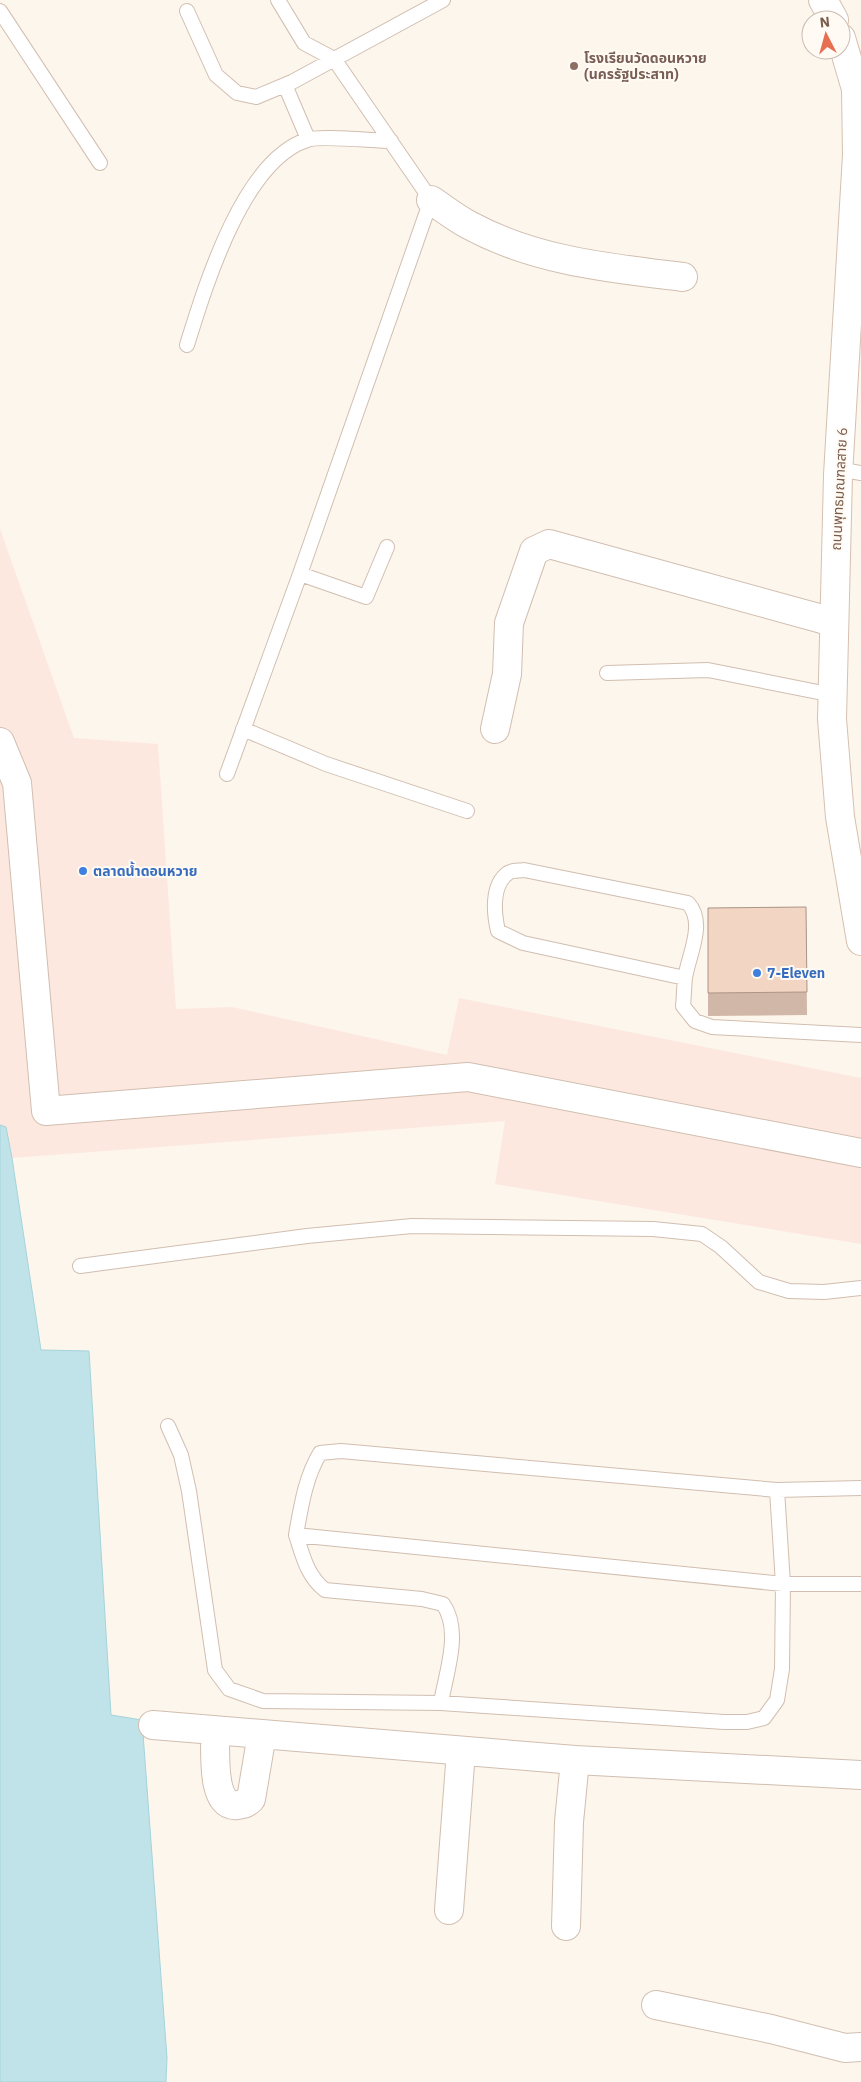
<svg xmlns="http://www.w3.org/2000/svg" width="861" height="2082" viewBox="0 0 861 2082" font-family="'IBM Plex Sans','Noto Sans Thai',sans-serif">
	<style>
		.commercial { fill: #fde8e0 }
		.water { fill: #bfe3e8; stroke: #a5d3da }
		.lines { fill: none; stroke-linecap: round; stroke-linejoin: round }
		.lane-casing { stroke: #d1beb0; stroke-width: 16 }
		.street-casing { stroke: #d1beb0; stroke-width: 30 }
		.secondary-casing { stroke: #d6c0b0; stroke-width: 30 }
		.lane { stroke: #fff; stroke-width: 14 }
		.street { stroke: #fff; stroke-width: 28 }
		.secondary { stroke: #fff; stroke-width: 28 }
		.wall { fill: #d1b7a8 }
		.building { fill: #f3d5c3; stroke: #aa9588 }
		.education-dot { fill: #8d6e63; stroke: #fffaf3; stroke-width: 2 }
		.shop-dot { fill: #3f7fe0; stroke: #fffaf3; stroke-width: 2 }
		.labels { text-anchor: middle; stroke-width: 4; stroke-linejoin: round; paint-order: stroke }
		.education-label { font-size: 14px; font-weight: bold; fill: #785e54; stroke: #fffaf3; text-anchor: start }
		.street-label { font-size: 14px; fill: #7a5c4d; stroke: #fffaf3 }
		.shop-label { font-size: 14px; font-weight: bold; fill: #366cbe; stroke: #fffaf3; text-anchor: start }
	</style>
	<rect width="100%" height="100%" fill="#fdf6ec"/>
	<path class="commercial" d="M 0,529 L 74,738 L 158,744 L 176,1009 L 232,1007 L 447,1055 L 459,998 L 861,1078 L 861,1244 L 495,1184 L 505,1121 L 12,1158 L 6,1128 L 0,1125 Z"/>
	<path class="water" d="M 0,1125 L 6,1127 L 12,1158 L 41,1350 L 89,1351 L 111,1715 L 142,1720 L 167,2058 L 166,2082 L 0,2082 Z"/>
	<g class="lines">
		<g class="lane-casing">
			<path id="lane" d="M 0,11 L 100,163
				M 187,11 L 216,75 L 237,93 L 256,97 L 292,82 L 443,0
				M 285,85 L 308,139
				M 187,345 C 205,287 243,160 307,140 C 320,135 374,141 391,141
				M 838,469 L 861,473
				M 300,574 L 366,597 L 387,547
				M 607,673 L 708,670 L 833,695
				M 243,729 L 326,764 L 467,811
				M 227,774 L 300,574 L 431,200 L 334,59 L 304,43 L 278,0
				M 685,978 L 523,943 L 498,931 C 494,914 491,885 508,873 C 512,870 519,871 524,870 L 688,903 C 706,923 689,954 685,978 C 684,987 684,997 683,1006 L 695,1021 L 712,1027 L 861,1035
				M 80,1266 L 307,1236 L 412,1226 L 653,1229 L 702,1234 L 721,1247 L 759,1282 L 789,1291 L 824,1292 L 861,1288
				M 168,1426 L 181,1455 L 189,1491 L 215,1670 L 229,1689 L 263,1701 L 441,1703 L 724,1722 L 747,1722 L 764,1718 L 777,1700 L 782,1669 L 783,1584 L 777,1490 L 861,1488
				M 777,1490 L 341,1451 L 320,1453 C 305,1478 301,1507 296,1535 L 783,1584 L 861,1584
				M 296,1535 C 303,1556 307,1576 325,1590 L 422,1599 L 443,1604 C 462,1631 446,1672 441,1703"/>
		</g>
		<g class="street-casing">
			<path id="street" d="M 431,200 C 443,208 456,218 469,225 C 535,261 610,268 683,277
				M 495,729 L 507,674 L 509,623 L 534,551 L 549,544 L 833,622
				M 0,742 L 17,783 L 46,1111 L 468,1077 L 861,1153
				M 153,1725 L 575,1760 L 861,1775
				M 215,1730 C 216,1748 210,1808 237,1805 C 243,1804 246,1804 251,1799 L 262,1734
				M 449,1910 L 461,1751
				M 566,1926 L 569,1822 L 575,1760
				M 656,2005 L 771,2029 L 845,2048 L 861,2047"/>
		</g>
		<g class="secondary-casing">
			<path id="secondary" d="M 823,0 L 834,20
				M 841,38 L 856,89 L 857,155 L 838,475 L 832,719 L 840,817 L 861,941"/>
		</g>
		<use href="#lane" class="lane"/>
		<use href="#street" class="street"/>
		<use href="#secondary" class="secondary"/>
	</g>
	<path class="wall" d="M 806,907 L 807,1015 L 708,1016 L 708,908 Z"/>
	<path class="building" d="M 806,907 L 807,992 L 708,993 L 708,908 Z"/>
	<circle class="education-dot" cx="574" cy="66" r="5"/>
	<g class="shop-dot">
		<circle cx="83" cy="871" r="5"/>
		<circle cx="757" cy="973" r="5"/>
	</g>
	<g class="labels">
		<g class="education-label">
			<text x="584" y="63">โรงเรียนวัดดอนหวาย<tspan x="584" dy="16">(นครรัฐประสาท)</tspan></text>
		</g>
		<g class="street-label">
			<text transform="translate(839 489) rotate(-87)" y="5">ถนนพุทธมณฑลสาย 6</text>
		</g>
		<g class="shop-label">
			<text x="93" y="876">ตลาดน้ำดอนหวาย</text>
			<text x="767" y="978">7-Eleven</text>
		</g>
	</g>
	<g transform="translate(826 35) rotate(354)"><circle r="24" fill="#fffaf3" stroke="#cabbb1"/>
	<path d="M0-4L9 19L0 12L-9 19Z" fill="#e76f51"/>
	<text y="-8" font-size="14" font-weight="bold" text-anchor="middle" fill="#7a5c4d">N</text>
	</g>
</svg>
